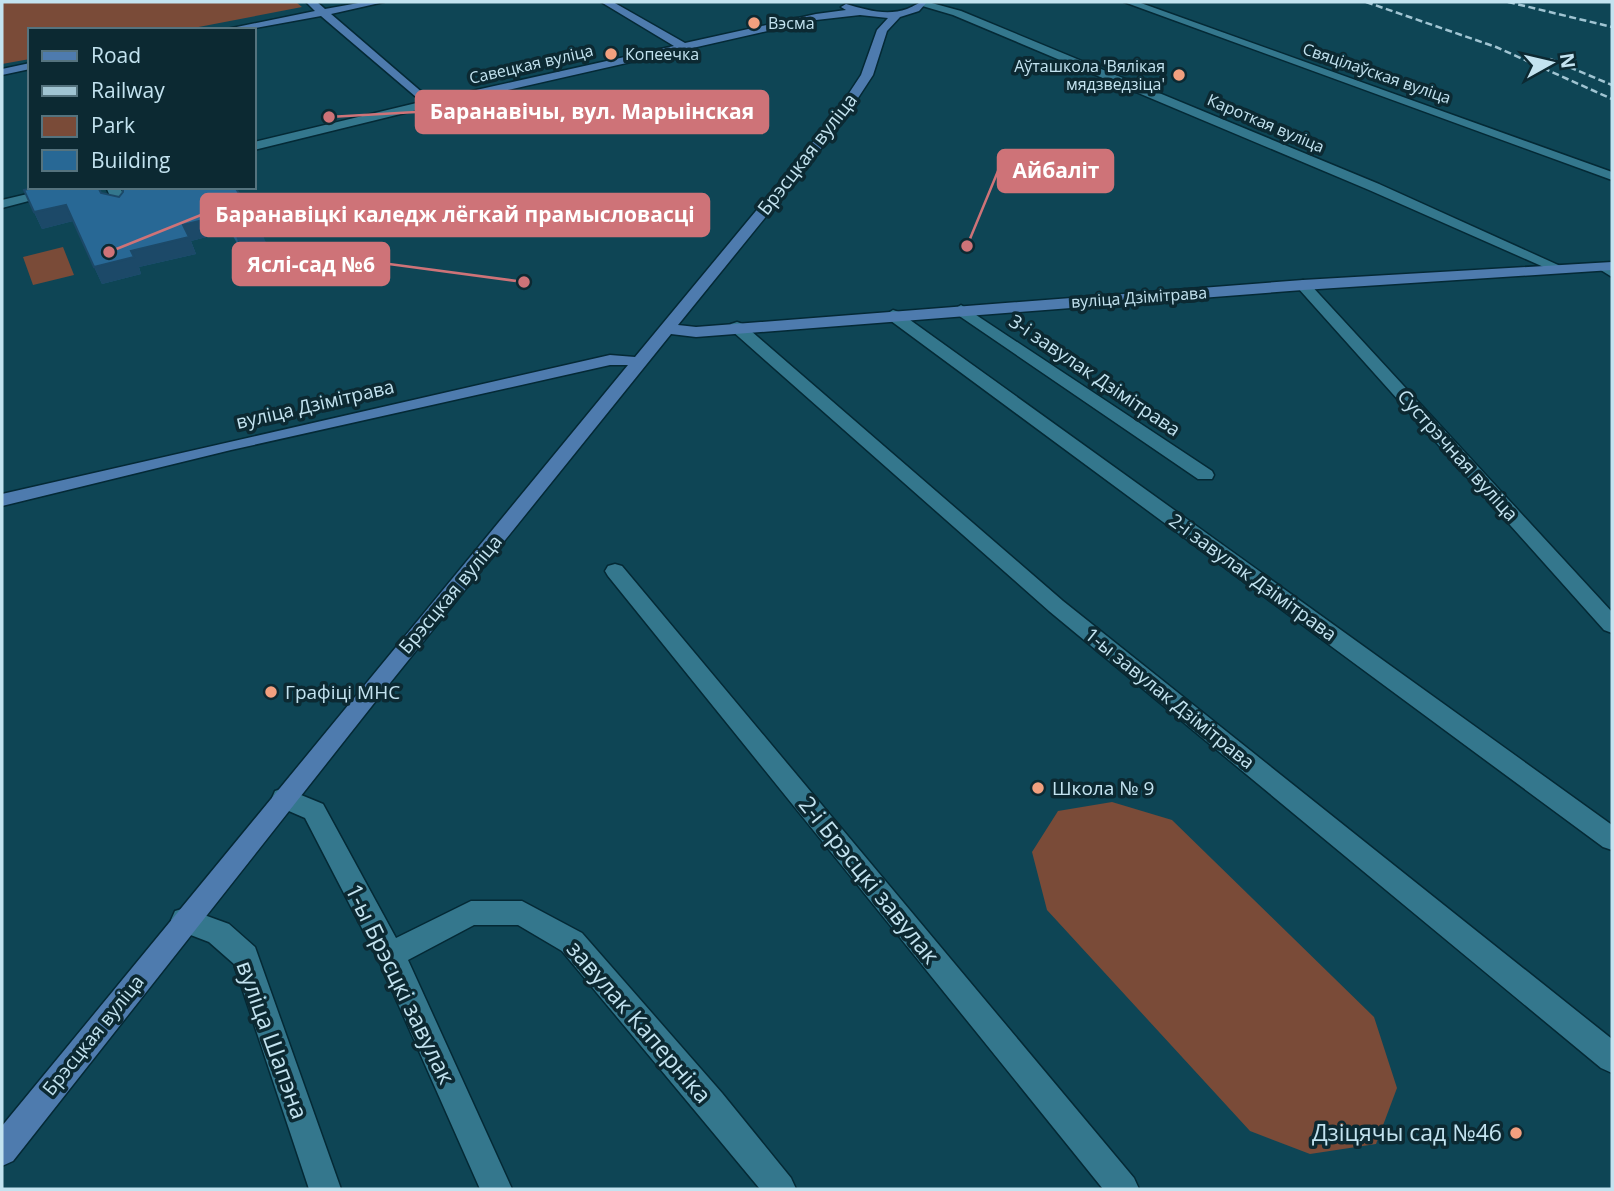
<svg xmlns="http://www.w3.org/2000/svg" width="1614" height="1191" viewBox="0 0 1614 1191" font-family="'Open Sans',sans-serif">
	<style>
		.green { fill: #7a4b38 }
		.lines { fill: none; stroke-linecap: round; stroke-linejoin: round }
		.street-casing { stroke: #042935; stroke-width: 3 }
		.secondary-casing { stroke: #042935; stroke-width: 3 }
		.street { fill: #34778d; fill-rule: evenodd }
		.secondary { fill: #4e7bae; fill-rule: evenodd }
		.rail { stroke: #a0c4d2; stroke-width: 2.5; stroke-dasharray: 7 3.5; stroke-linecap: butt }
		.wall { fill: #225980 }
		.shaded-wall { fill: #1c4968 }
		.building { fill: #286895; stroke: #1c4968; stroke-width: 2 }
		.poi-dot { fill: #f2a07f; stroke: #0c2932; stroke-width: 2.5 }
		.labels { text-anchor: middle; stroke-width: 7; stroke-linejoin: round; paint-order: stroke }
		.far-poi-label { font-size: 16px; fill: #c3e3f0; stroke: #0c2932; text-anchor: start }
		.far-street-label { font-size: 16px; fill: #c3e3f0; stroke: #0c2932 }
		.street-label { font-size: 19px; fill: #c3e3f0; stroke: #0c2932 }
		.poi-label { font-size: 19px; fill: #c3e3f0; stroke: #0c2932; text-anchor: start }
		.near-street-label { font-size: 23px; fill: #c3e3f0; stroke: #0c2932 }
		.near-poi-label { font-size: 23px; fill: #c3e3f0; stroke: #0c2932; text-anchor: end }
		.leader { fill: none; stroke: #ce7378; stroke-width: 2.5 }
		.callout-dot { fill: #ce7378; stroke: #0c2932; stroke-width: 2.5 }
		.callout { fill: #ce7378; stroke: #ce7378; stroke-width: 2.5 }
		.callout-label { font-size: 21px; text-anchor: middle; font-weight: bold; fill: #fff }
	</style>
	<rect width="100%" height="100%" fill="#0e4555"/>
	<path class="green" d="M 2,2 L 296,2 L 302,7 L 183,30 L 30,30 L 30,59 L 2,64 Z
		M 63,247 L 74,275 L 33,285 L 23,257 Z
		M 1112,802 L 1172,820 L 1374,1017 L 1397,1088 L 1376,1144 L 1310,1154 L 1250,1131 L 1047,910 L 1032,852 L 1058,811 Z"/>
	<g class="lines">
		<g class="street-casing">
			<path id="street" d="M 918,2 L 928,2 L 961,11 L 1379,184 L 1567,269 L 1565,272 L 1555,272 L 1369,190 L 953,15 L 919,5 Z
				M 1124,2 L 1138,2 L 1612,172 L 1612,180 Z
				M 480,98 L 488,98 L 511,114 L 501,117 L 480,102 Z
				M 429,100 L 433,102 L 433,106 L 254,150 L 254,142 Z
				M 57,187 L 82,187 L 2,208 L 2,200 Z
				M 106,187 L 120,187 L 128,207 L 126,210 L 116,210 Z
				M 1603,263 L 1612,267 L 1612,277 L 1596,267 Z
				M 1303,280 L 1308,282 L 1612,612 L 1612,633 L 1604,630 L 1298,288 L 1295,285 L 1298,282 Z
				M 961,305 L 1212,471 L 1214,475 L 1212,479 L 1198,479 L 955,313 L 953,310 Z
				M 893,310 L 899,312 L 1612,825 L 1612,850 L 1603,847 L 887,318 L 885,315 Z
				M 737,322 L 743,324 L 1063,601 L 1612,1039 L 1612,1073 L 1601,1068 L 1049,611 L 731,330 L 729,327 L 731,324 Z
				M 615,564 L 622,566 L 1134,1178 L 1139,1189 L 1103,1189 L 608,576 L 605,571 L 608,566 Z
				M 284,788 L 323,804 L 396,938 L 471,901 L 522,901 L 582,933 L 722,1093 L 791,1178 L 796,1189 L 760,1189 L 562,951 L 518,925 L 474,925 L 408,960 L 512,1189 L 480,1189 L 380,963 L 305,818 L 275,805 L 272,798 L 275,791 Z
				M 185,908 L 229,924 L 255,947 L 341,1189 L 309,1189 L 234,964 L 209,942 L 175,929 L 171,920 L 175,911 Z"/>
		</g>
		<g class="secondary-casing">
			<path id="secondary" d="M 306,2 L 317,2 L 325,9 L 364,2 L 384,2 L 331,14 L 431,100 L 674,46 L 601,2 L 613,2 L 685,43 L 816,14 L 846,10 L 841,7 L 846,4 C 866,10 887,16 907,9 C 915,6 917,2 927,2 L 919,11 L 900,17 L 887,31 L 873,75 L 841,124 L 678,325 L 696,327 L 1303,280 L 1612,262 L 1612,270 L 1303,290 L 696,337 L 671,334 L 390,683 L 13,1161 L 2,1166 L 2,1126 L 628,365 L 610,365 L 231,450 L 2,506 L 2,494 L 610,355 L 635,357 L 832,119 L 861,75 L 877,30 L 888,18 L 860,15 L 816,20 L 429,108 L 321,16 L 245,30 L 222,30 L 315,11 Z
				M 30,63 L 30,69 L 2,75 L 2,69 Z"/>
		</g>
		<use href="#street" class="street"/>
		<use href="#secondary" class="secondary"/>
		<path class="rail" d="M 1366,2 L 1496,47 L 1612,99
			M 1508,2 L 1612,27
			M 1550,59 L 1612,85"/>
	</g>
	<path class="wall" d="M 235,187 L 266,243 L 241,250 L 230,231 L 191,241 L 196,254 L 139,267 L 141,274 L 102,284 L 73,221 L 42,229 L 34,212 L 101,193 L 119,197 Z"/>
	<path class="shaded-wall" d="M 66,205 L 73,221 L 42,229 L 34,212 Z
		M 224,215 L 230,231 L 191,241 L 196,254 L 139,267 L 141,274 L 102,284 L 94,267 L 131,251 L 183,225 Z
		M 260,227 L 266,243 L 241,250 L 235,233 Z"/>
	<path class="building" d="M 37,187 L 98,187 L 101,193 L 119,197 L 123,192 L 123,188 L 126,187 L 235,187 L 260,227 L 235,233 L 224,215 L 183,225 L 189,237 L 131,251 L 134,257 L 94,267 L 66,205 L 34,212 L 24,190 Z"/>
	<g class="poi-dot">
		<circle cx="754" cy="23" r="7"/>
		<circle cx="611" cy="54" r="7"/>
		<circle cx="1179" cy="75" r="7"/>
		<circle cx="271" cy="692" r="7"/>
		<circle cx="1038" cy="788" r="7"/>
		<circle cx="1516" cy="1133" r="7"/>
	</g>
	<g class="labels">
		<g class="far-poi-label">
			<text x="768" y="29">Вэсма</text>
			<text x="625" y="60">Копеечка</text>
			<text x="1165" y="72" text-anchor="end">Аўташкола 'Вялікая<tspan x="1165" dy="18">мядзведзіца'</tspan></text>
		</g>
		<g class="far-street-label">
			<text transform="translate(531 64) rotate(-13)" y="6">Савецкая вуліца</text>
			<text transform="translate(1377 73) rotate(19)" y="6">Свяцілаўская вуліца</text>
			<text transform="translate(1266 123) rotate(23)" y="6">Кароткая вуліца</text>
			<text transform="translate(1139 297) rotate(-4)" y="6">вуліца Дзімітрава</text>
		</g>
		<g class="street-label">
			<text transform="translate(807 154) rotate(-52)" y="7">Брэсцкая вуліца</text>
			<text transform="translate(1095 375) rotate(34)" y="7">3-і завулак Дзімітрава</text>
			<text transform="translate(315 404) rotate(-13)" y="7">вуліца Дзімітрава</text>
			<text transform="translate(1458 455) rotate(48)" y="7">Сустрэчная вуліца</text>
			<text transform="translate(1253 577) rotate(36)" y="7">2-і завулак Дзімітрава</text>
			<text transform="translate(450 594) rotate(-50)" y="7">Брэсцкая вуліца</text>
			<text transform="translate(1170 698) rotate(39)" y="7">1-ы завулак Дзімітрава</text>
			<text transform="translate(93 1035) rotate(-51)" y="7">Брэсцкая вуліца</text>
		</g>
		<g class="poi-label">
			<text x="285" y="699">Графіці МНС</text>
			<text x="1052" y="795">Школа № 9</text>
		</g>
		<g class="near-street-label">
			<text transform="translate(869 880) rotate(51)" y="8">2-і Брэсцкі завулак</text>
			<text transform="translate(400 984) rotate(64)" y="8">1-ы Брэсцкі завулак</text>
			<text transform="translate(639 1022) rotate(49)" y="8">завулак Каперніка</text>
			<text transform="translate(272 1040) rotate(70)" y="8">вуліца Шапэна</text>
		</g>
		<g class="near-poi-label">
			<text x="1502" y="1141">Дзіцячы сад №46</text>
		</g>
	</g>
	<path class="leader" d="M329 117L416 112M967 246L998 171M109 252L201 215M524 282L389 264"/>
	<g class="callout-dot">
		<circle cx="329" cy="117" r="7"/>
		<circle cx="967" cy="246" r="7"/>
		<circle cx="109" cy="252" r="7"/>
		<circle cx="524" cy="282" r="7"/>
	</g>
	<g class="callout">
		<rect x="416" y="91" width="352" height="42" rx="7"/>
		<rect x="998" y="150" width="115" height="42" rx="7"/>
		<rect x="201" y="194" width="508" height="42" rx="7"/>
		<rect x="233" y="243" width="156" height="42" rx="7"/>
	</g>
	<g class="callout-label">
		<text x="592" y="119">Баранавічы, вул. Марыінская</text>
		<text x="1056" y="178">Айбаліт</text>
		<text x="455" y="222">Баранавіцкі каледж лёгкай прамысловасці</text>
		<text x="311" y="272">Яслі-сад №6</text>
	</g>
	<rect width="1614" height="1191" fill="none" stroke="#c3e3f0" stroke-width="7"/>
	<rect x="28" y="28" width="228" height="161" fill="#0c2932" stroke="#55737e" stroke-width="2"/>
	<rect x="42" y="51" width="35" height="10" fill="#4e7bae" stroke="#55737e" stroke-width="2"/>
	<text x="91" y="63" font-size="21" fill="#c3e3f0">Road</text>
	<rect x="42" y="86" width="35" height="10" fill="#a0c4d2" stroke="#55737e" stroke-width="2"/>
	<text x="91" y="98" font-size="21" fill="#c3e3f0">Railway</text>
	<rect x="42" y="116" width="35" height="21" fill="#7a4b38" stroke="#55737e" stroke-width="2"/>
	<text x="91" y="133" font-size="21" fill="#c3e3f0">Park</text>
	<rect x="42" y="150" width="35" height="21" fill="#286895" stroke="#55737e" stroke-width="2"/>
	<text x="91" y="168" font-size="21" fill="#c3e3f0">Building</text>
	<g transform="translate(1551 63) rotate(82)" stroke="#0c2932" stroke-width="5" paint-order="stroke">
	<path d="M0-5L12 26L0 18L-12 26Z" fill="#c3e3f0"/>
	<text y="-10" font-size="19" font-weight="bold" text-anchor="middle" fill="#c3e3f0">N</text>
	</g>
</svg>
